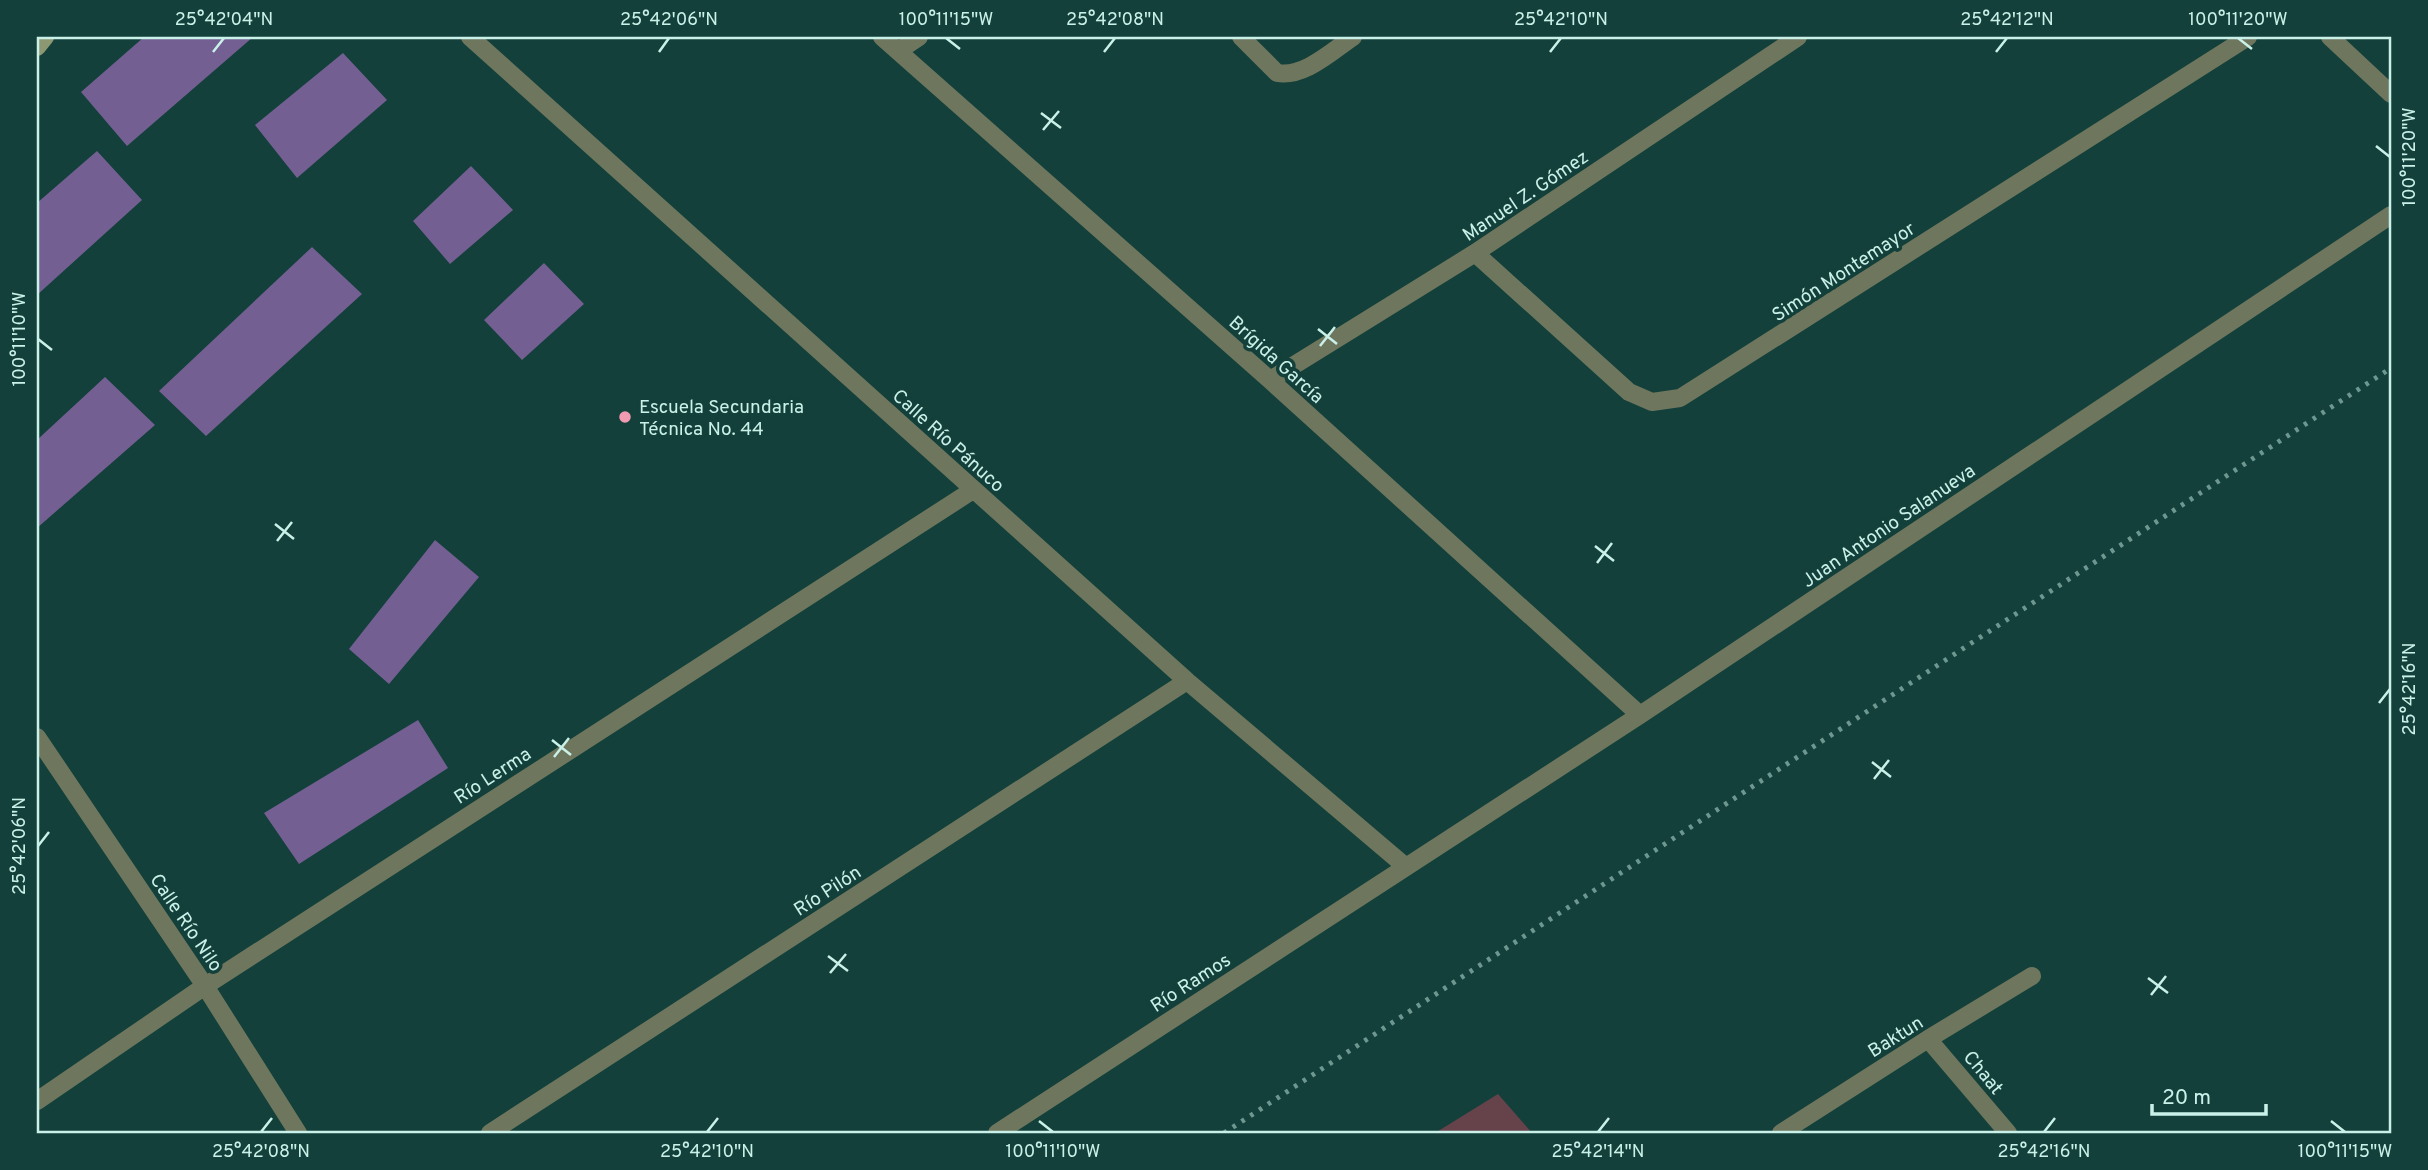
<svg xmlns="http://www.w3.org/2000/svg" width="2428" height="1170" viewBox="0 0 2428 1170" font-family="Overpass,sans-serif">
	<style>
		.green { fill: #66424b }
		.building { fill: #745f93 }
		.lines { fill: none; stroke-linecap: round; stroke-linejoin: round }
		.street { stroke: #6e765e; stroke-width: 18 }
		.secondary { stroke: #8c9872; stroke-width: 18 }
		.rail { stroke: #6d9790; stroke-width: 5; stroke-dasharray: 3.5 7; stroke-linecap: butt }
		.ticks { fill: none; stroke: #caf1e9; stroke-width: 2.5 }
		.poi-dot { fill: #f19ab2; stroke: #13403a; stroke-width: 2.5 }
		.labels { text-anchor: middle; stroke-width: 7; stroke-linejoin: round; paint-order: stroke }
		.street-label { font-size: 19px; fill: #caf1e9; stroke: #13403a }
		.poi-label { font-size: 19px; fill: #caf1e9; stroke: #13403a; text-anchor: start }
		.neatline { fill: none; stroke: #caf1e9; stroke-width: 2.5 }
		.ticks-label { font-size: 18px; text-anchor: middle; fill: #caf1e9 }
	</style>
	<rect width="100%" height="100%" fill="#13403a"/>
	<path class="green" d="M 1498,1094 L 1532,1133 L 1435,1133 Z"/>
	<path class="building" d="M 144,37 L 253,37 L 127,146 L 81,92 Z
		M 343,53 L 387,100 L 297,178 L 255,125 Z
		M 97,151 L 142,200 L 37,295 L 37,203 Z
		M 471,166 L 513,210 L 450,264 L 413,221 Z
		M 312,247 L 362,294 L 206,436 L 159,391 Z
		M 544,263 L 584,304 L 522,360 L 484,320 Z
		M 105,377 L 155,425 L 37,528 L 37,440 Z
		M 435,540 L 479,577 L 389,684 L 349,649 Z
		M 418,720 L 448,768 L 299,864 L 264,813 Z"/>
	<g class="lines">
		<path class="street" d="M 470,37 L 1187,681 L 1405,866
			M 882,37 L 1270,380 L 1640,715
			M 1241,37 L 1277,73 C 1304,78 1332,51 1353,37
			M 2330,37 L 2391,94
			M 898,51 L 919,37
			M 1475,253 L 1629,392 L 1652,402 L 1680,398 L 2248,37
			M 1270,380 L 1475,253 L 1798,37
			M 37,737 L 205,986 L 298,1133
			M 1928,1039 L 2008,1133
			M 37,1101 L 205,986 L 973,490
			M 490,1133 L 1187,681
			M 997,1133 L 1640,715 L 2391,215
			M 1781,1133 L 1928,1039 L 2032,976"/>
		<path class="secondary" d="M 37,47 L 45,37"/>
		<path class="rail" d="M 1224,1133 L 2391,368"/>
	</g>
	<path class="ticks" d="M 946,38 L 960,49M 2238,38 L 2252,49M 213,52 L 224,38M 659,52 L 669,38M 1104,52 L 1115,38M 1550,52 L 1561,38M 1996,52 L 2007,38M 1041,113 L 1061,128M 1043,130 L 1059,111M 2376,146 L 2390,157M 1318,329 L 1337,344M 38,339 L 52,350M 1320,346 L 1335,327M 275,524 L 294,539M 277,541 L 292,522M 1595,546 L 1614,561M 1597,563 L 1612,543M 2379,703 L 2390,689M 552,740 L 571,755M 554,757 L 569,738M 1872,762 L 1891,777M 1874,779 L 1889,760M 38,846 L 49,832M 828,956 L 848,971M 830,973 L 846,954M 2148,978 L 2168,993M 2151,995 L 2166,976M 1039,1121 L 1053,1132M 2331,1121 L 2345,1132M 261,1132 L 272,1118M 707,1132 L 718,1118M 1598,1132 L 1609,1118M 2044,1132 L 2055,1118"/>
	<circle class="poi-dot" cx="625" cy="417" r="7"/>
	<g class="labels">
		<g class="street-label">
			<text transform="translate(1525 195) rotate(-34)" y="7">Manuel Z. Gómez</text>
			<text transform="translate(1843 271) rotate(-33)" y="7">Simón Montemayor</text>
			<text transform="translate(1277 359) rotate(42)" y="7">Brígida García</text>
			<text transform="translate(949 440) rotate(42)" y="7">Calle Río Pánuco</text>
			<text transform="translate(1888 525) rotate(-34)" y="7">Juan Antonio Salanueva</text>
			<text transform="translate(492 775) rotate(-33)" y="7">Río Lerma</text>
			<text transform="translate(827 890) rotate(-33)" y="7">Río Pilón</text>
			<text transform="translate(187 922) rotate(56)" y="7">Calle Río Nilo</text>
			<text transform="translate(1190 982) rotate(-33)" y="7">Río Ramos</text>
			<text transform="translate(1895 1036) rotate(-32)" y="7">Baktun</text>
			<text transform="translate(1984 1072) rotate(50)" y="7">Chaat</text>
		</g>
		<g class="poi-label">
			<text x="639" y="413">Escuela Secundaria<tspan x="639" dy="22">Técnica No. 44</tspan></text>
		</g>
	</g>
	<rect width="2428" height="1170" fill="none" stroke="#13403a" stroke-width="77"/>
	<path d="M2152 1104v10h114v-10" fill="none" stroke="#caf1e9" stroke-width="3.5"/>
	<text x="2162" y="1104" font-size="21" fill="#caf1e9" stroke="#13403a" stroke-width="5" paint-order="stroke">20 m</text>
	<rect x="38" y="38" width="2352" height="1094" class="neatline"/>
	<g class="ticks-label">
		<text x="224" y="25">25°42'04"N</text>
		<text x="669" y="25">25°42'06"N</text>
		<text x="946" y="25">100°11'15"W</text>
		<text x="1115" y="25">25°42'08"N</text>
		<text x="1561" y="25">25°42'10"N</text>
		<text x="2007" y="25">25°42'12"N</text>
		<text x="2238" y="25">100°11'20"W</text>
		<text transform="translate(2409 157) rotate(-90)" y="6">100°11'20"W</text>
		<text transform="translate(19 339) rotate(-90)" y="6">100°11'10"W</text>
		<text transform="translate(2409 689) rotate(-90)" y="6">25°42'16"N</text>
		<text transform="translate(19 846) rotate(-90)" y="6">25°42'06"N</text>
		<text x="261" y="1157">25°42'08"N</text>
		<text x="707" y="1157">25°42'10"N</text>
		<text x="1053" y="1157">100°11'10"W</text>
		<text x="1598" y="1157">25°42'14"N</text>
		<text x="2044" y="1157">25°42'16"N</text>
		<text x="2345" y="1157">100°11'15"W</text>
	</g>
</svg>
